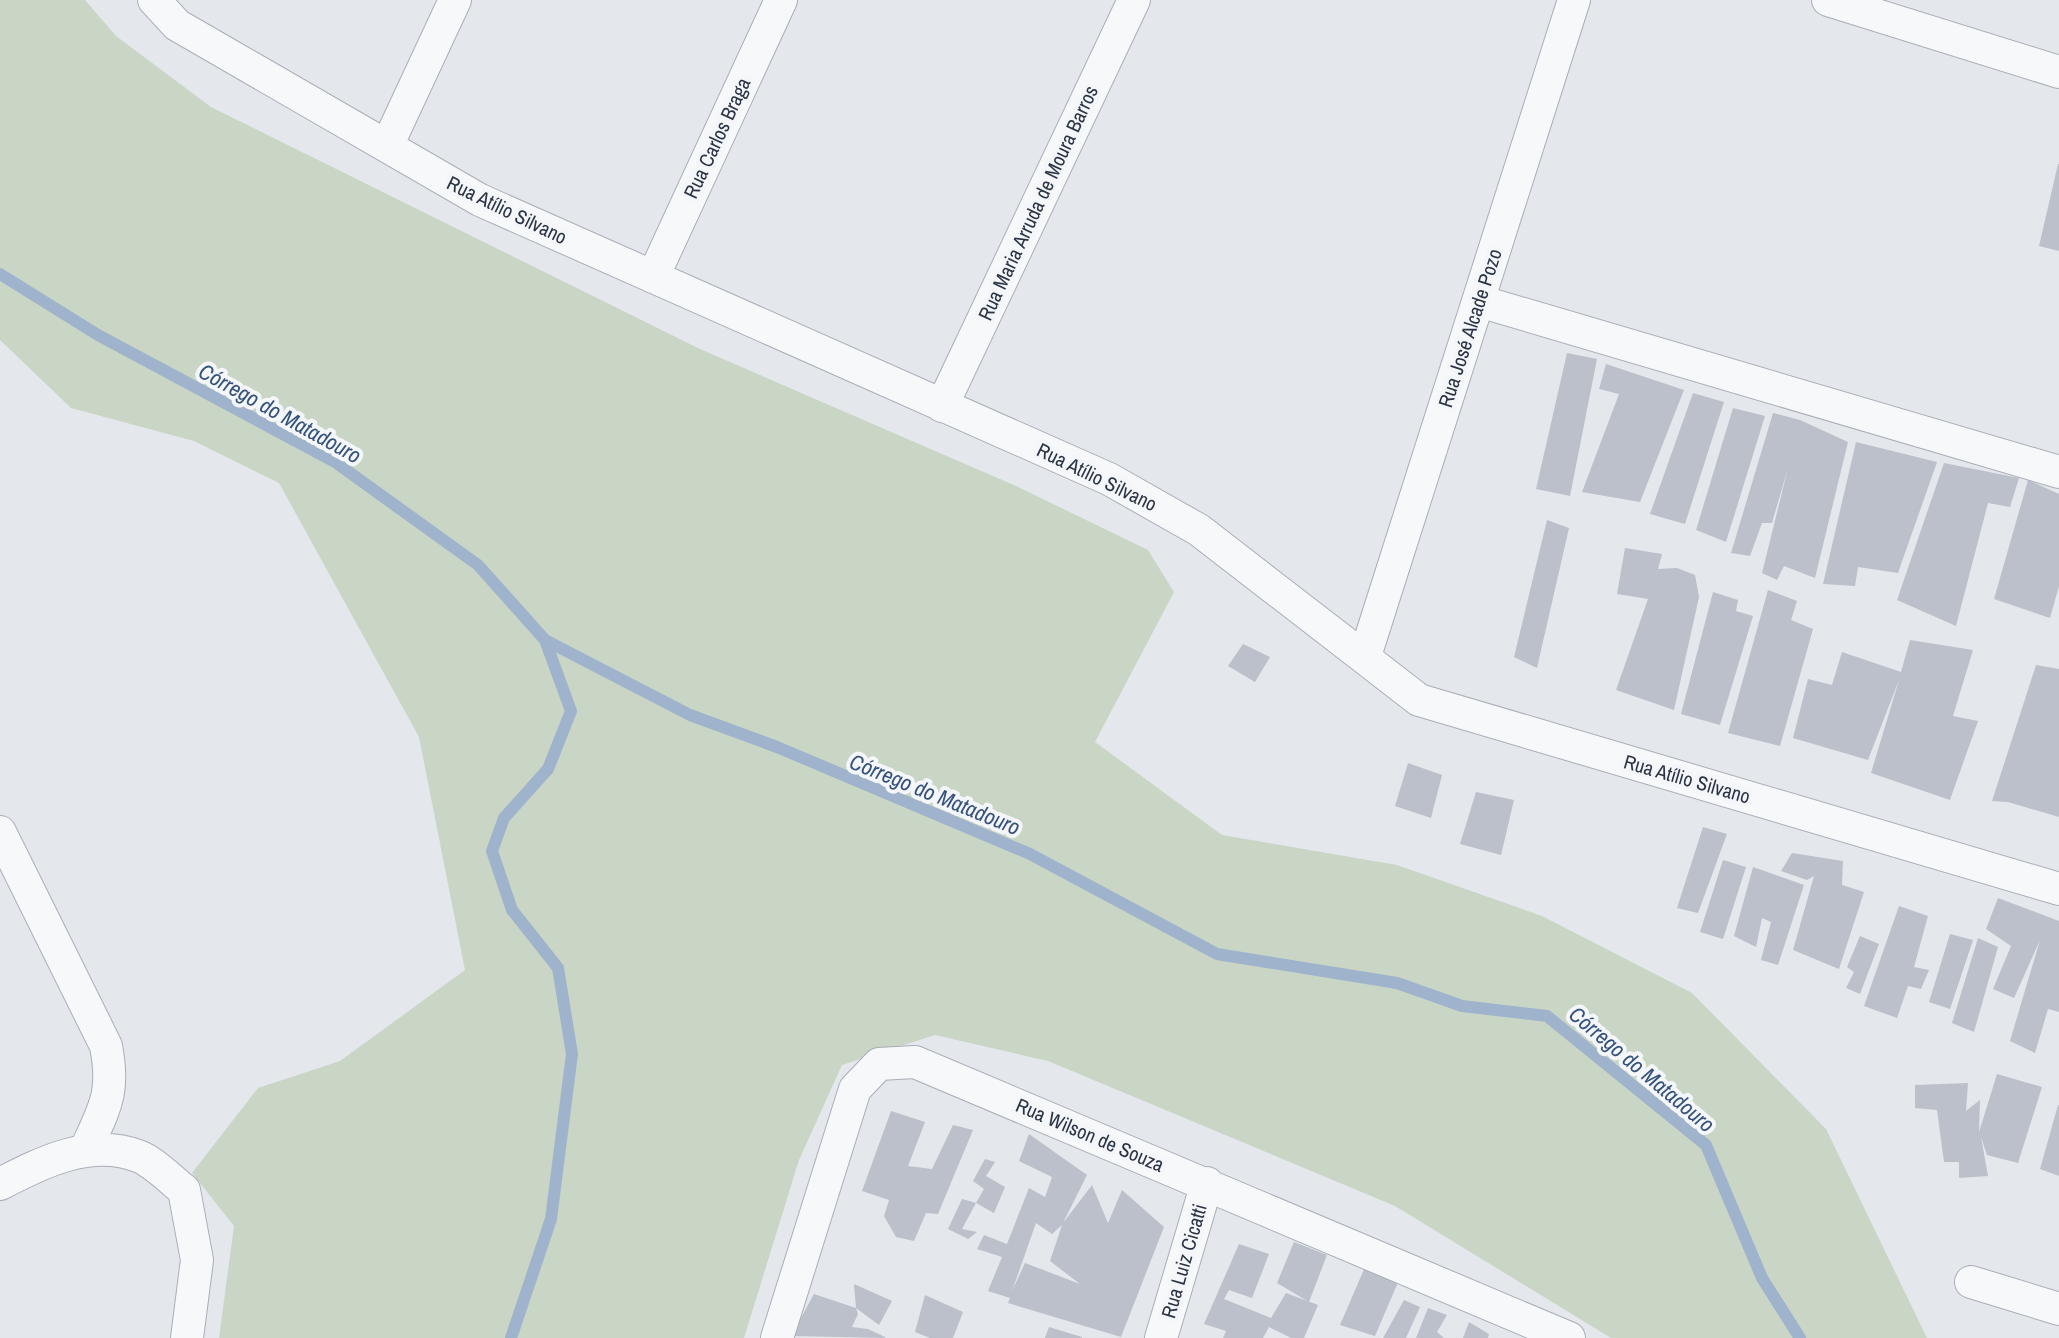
<svg xmlns="http://www.w3.org/2000/svg" width="2059" height="1338" viewBox="0 0 2059 1338" font-family="'Archivo Narrow',sans-serif">
	<style>
		.green { fill: #c9d6c5 }
		.lines { fill: none; stroke-linecap: round; stroke-linejoin: round }
		.stream { stroke: #9fb4cc; stroke-width: 12 }
		.building { fill: #bbc0ca; fill-rule: evenodd }
		.street-casing { stroke: #a9aeb7; stroke-width: 34 }
		.street { stroke: #f7f8fa; stroke-width: 32 }
		.labels { text-anchor: middle; stroke-width: 8; stroke-linejoin: round; paint-order: stroke }
		.street-label { font-size: 20px; fill: #2b3445; stroke: #f4f6f9 }
		.water-label { font-size: 22px; font-style: italic; fill: #34527a; stroke: #f4f6f9 }
	</style>
	<rect width="100%" height="100%" fill="#e4e7ec"/>
	<path class="green" d="M 0,0 L 85,0 L 116,36 L 211,107 L 700,349 L 1016,486 L 1148,550 L 1174,592 L 1095,742 L 1222,835 L 1397,865 L 1542,916 L 1692,993 L 1826,1129 L 1927,1338 L 1611,1338 L 1395,1206 L 1048,1061 L 935,1035 L 842,1065 L 799,1160 L 744,1338 L 219,1338 L 234,1226 L 192,1173 L 258,1088 L 340,1061 L 465,970 L 419,737 L 279,483 L 194,441 L 71,408 L 0,340 Z"/>
	<g class="lines">
		<path class="stream" d="M 0,274 L 98,335 L 335,462 L 478,565 L 545,640 L 690,715 L 777,747 L 1030,854 L 1217,954 L 1397,983 L 1462,1006 L 1547,1016 L 1706,1145 L 1762,1278 L 1800,1338
			M 511,1338 L 551,1219 L 572,1054 L 558,968 L 512,910 L 492,851 L 504,818 L 548,769 L 571,711 L 545,640"/>
	</g>
	<path class="building" d="M 2058,164 L 2059,164 L 2059,251 L 2039,246 Z
		M 1567,353 L 1597,359 L 1570,496 L 1536,489 Z
		M 1606,364 L 1684,390 L 1640,502 L 1582,492 L 1619,394 L 1599,389 Z
		M 1693,393 L 1724,402 L 1685,524 L 1650,514 Z
		M 1733,408 L 1765,416 L 1726,542 L 1696,530 Z
		M 1773,413 L 1800,420 L 1848,442 L 1815,578 L 1784,566 L 1777,580 L 1762,573 L 1788,468 L 1772,523 L 1762,523 L 1750,556 L 1731,553 Z
		M 1856,442 L 1937,462 L 1898,573 L 1858,567 L 1855,586 L 1823,584 Z
		M 1944,463 L 2019,478 L 2010,507 L 1988,503 L 1956,626 L 1897,600 Z
		M 2028,480 L 2059,494 L 2059,586 L 2050,618 L 1994,599 Z
		M 1547,520 L 1569,528 L 1537,668 L 1514,657 Z
		M 1625,548 L 1662,554 L 1658,569 L 1677,568 L 1695,575 L 1699,597 L 1674,710 L 1616,690 L 1648,599 L 1617,594 Z
		M 1768,590 L 1797,601 L 1791,620 L 1813,629 L 1780,746 L 1728,733 Z
		M 1713,592 L 1738,600 L 1736,611 L 1753,616 L 1720,725 L 1681,714 Z
		M 1910,640 L 1973,650 L 1953,716 L 1978,721 L 1950,800 L 1871,773 L 1899,680 L 1868,760 L 1793,738 L 1808,679 L 1832,685 L 1842,652 L 1901,672 Z
		M 1243,644 L 1270,657 L 1255,682 L 1228,666 Z
		M 2036,665 L 2059,669 L 2059,817 L 2008,802 L 1992,801 Z
		M 1408,763 L 1442,775 L 1431,818 L 1395,806 Z
		M 1476,792 L 1514,800 L 1501,855 L 1460,844 Z
		M 1703,827 L 1727,834 L 1698,913 L 1677,908 Z
		M 1792,853 L 1843,861 L 1842,885 L 1864,892 L 1839,969 L 1793,950 L 1814,876 L 1807,880 L 1781,871 Z
		M 1723,860 L 1746,867 L 1723,939 L 1700,932 Z
		M 1753,867 L 1804,885 L 1778,965 L 1761,960 L 1771,922 L 1762,918 L 1756,947 L 1734,936 Z
		M 1998,898 L 2059,921 L 2059,1012 L 2048,1009 L 2035,1053 L 2010,1041 L 2040,940 L 2014,998 L 1993,989 L 2011,946 L 1986,929 Z
		M 1899,906 L 1928,916 L 1914,967 L 1929,970 L 1921,989 L 1908,986 L 1897,1018 L 1864,1006 Z
		M 1950,934 L 1973,940 L 1950,1009 L 1929,1002 Z
		M 1860,936 L 1879,944 L 1860,994 L 1846,988 L 1854,972 L 1847,967 Z
		M 1978,938 L 1998,947 L 1974,1032 L 1952,1023 Z
		M 1997,1074 L 2042,1087 L 2018,1163 L 1987,1155 L 1981,1137 L 1988,1176 L 1959,1178 L 1959,1162 L 1944,1162 L 1937,1110 L 1915,1108 L 1915,1085 L 1968,1083 L 1966,1111 L 1980,1100 L 1979,1132 Z
		M 2058,1105 L 2059,1105 L 2059,1176 L 2040,1169 Z
		M 891,1111 L 925,1122 L 908,1166 L 932,1169 L 953,1125 L 973,1130 L 938,1214 L 926,1213 L 914,1241 L 896,1237 L 884,1216 L 889,1200 L 862,1191 Z
		M 1029,1134 L 1087,1175 L 1063,1223 L 1092,1185 L 1108,1223 L 1122,1190 L 1164,1227 L 1121,1337 L 1008,1303 L 1010,1298 L 988,1291 L 1002,1257 L 977,1249 L 984,1235 L 1007,1244 L 1029,1188 L 1045,1197 L 1052,1177 L 1019,1161 ZM 1036,1223 L 1052,1234 L 1062,1225 L 1050,1261 L 1080,1284 L 1025,1263 L 1012,1291 Z
		M 985,1159 L 995,1162 L 986,1176 L 1005,1187 L 994,1213 L 976,1203 L 984,1189 L 973,1181 Z
		M 962,1199 L 976,1203 L 962,1229 L 977,1232 L 968,1239 L 948,1229 Z
		M 1294,1242 L 1327,1255 L 1309,1302 L 1277,1283 Z
		M 1239,1244 L 1269,1254 L 1252,1298 L 1229,1290 L 1224,1299 L 1271,1318 L 1286,1293 L 1318,1305 L 1304,1338 L 1291,1338 L 1269,1327 L 1263,1338 L 1223,1338 L 1226,1331 L 1204,1324 Z
		M 1365,1267 L 1399,1280 L 1375,1336 L 1340,1325 Z
		M 854,1284 L 892,1301 L 879,1325 L 856,1308 L 858,1314 L 852,1327 L 868,1329 L 887,1338 L 791,1336 L 814,1294 L 856,1308 Z
		M 925,1295 L 963,1312 L 953,1338 L 930,1338 L 915,1332 Z
		M 1404,1300 L 1420,1307 L 1406,1338 L 1383,1338 Z
		M 1428,1308 L 1447,1315 L 1437,1332 L 1444,1338 L 1416,1338 Z
		M 1469,1322 L 1489,1334 L 1488,1338 L 1463,1338 Z
		M 1049,1327 L 1082,1337 L 1082,1338 L 1045,1338 Z"/>
	<g class="lines">
		<g class="street-casing">
			<path id="street" d="M 154,0 L 177,25 L 480,200 L 1109,479 L 1199,530 L 1419,700 L 2059,889
				M 1828,0 L 2059,72
				M 387,146 L 455,0
				M 653,277 L 781,0
				M 1479,301 L 2059,472
				M 942,406 L 1134,0
				M 1365,656 L 1574,0
				M 0,832 L 106,1046 C 115,1093 105,1107 86,1149
				M 0,1184 C 43,1162 90,1138 138,1156 C 154,1162 171,1180 184,1190 L 197,1260 L 187,1338
				M 1971,1282 L 2059,1309
				M 777,1338 L 855,1089 L 879,1064 L 915,1062 L 1569,1338
				M 1161,1338 L 1207,1183"/>
		</g>
		<use href="#street" class="street"/>
	</g>
	<g class="labels">
		<g class="street-label">
			<text transform="translate(717 138) rotate(-65)" y="7">Rua Carlos Braga</text>
			<text transform="translate(1038 203) rotate(-65)" y="7">Rua Maria Arruda de Moura Barros</text>
			<text transform="translate(507 210) rotate(26)" y="7">Rua Atílio Silvano</text>
			<text transform="translate(1470 328) rotate(-72)" y="7">Rua José Alcade Pozo</text>
			<text transform="translate(1097 477) rotate(26)" y="7">Rua Atílio Silvano</text>
			<text transform="translate(1687 779) rotate(16)" y="7">Rua Atílio Silvano</text>
			<text transform="translate(1090 1135) rotate(23)" y="7">Rua Wilson de Souza</text>
			<text transform="translate(1184 1261) rotate(-74)" y="7">Rua Luiz Cicatti</text>
		</g>
		<g class="water-label">
			<text transform="translate(280 413) rotate(29)" y="8">Córrego do Matadouro</text>
			<text transform="translate(935 794) rotate(22)" y="8">Córrego do Matadouro</text>
			<text transform="translate(1642 1069) rotate(40)" y="8">Córrego do Matadouro</text>
		</g>
	</g>
</svg>
